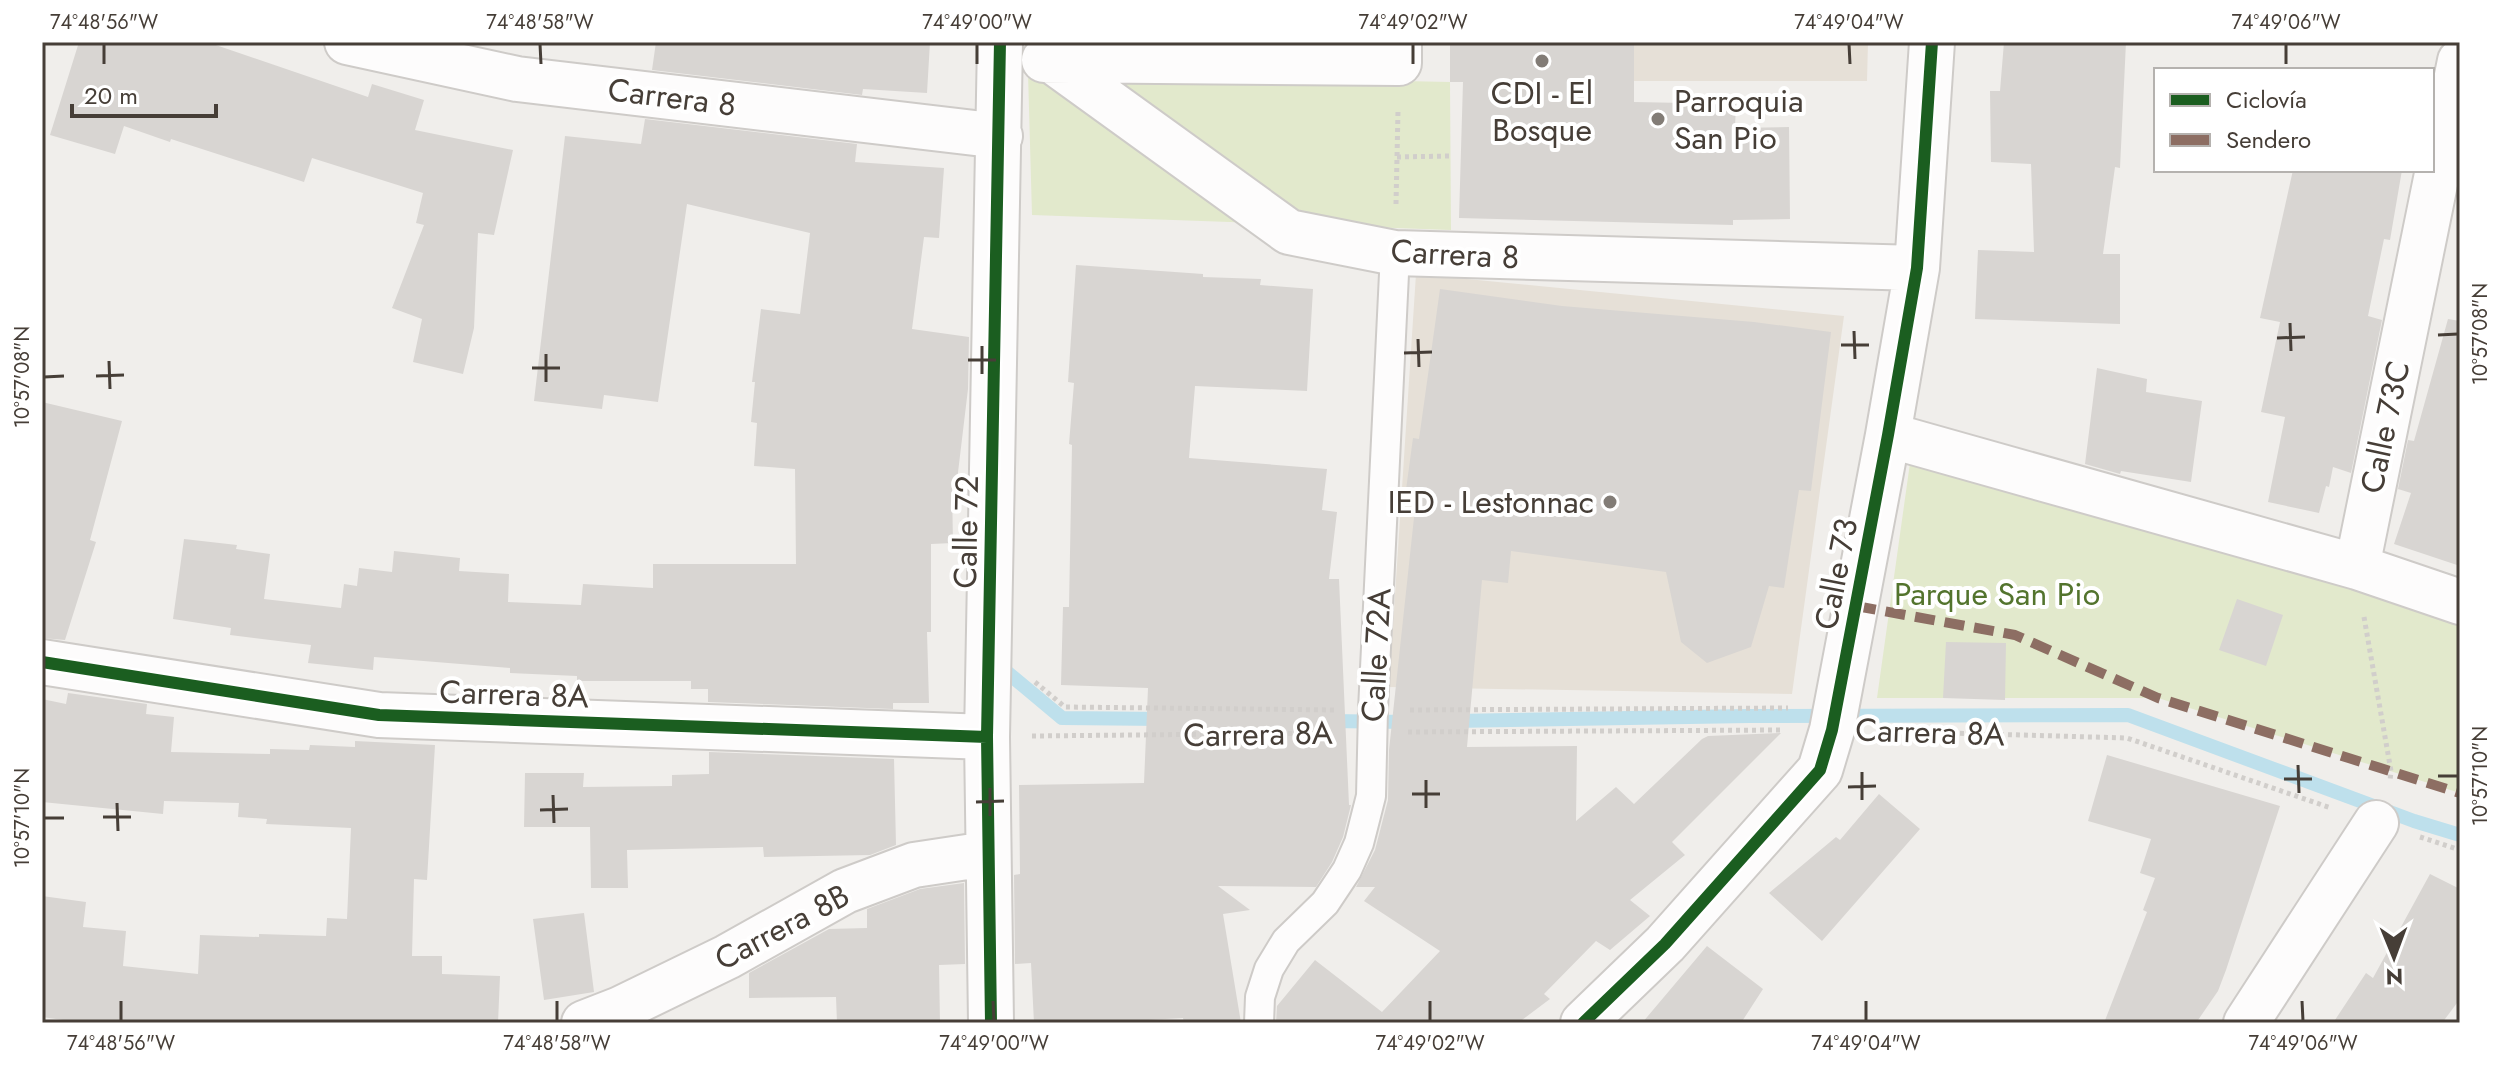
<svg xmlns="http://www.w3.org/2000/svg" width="2502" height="1065" viewBox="0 0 2502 1065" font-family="Jost,sans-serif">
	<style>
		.education { fill: #e6e0d7 }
		.green { fill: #e2e9cc }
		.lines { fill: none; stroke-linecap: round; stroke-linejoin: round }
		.stream { stroke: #bee0ec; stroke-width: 14 }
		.building { fill: #d8d5d2 }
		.service-casing { stroke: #cecbc8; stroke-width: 32 }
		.minor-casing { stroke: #cecbc8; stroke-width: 48 }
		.path { stroke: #d1cecb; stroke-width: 5; stroke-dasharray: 4 4; stroke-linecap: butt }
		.service { stroke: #fdfcfc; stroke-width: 28 }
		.minor { stroke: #fdfcfc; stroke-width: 44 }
		.quiet { stroke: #8d6e63; stroke-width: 10; stroke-dasharray: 20 10; stroke-linecap: butt }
		.cycleway-casing { stroke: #fff; stroke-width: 17 }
		.cycleway { stroke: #1b5e20; stroke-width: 12 }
		.ticks { fill: none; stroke: #463e37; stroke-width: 3 }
		.poi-dot { fill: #827c76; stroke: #fff; stroke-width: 3 }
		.labels { text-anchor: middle; stroke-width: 8; stroke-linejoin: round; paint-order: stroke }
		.poi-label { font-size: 32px; fill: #463e37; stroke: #fff }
		.street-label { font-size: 32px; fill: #463e37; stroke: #fff }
		.park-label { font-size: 32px; fill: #53742d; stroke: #fff }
		.neatline { fill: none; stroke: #463e37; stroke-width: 3 }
		.ticks-label { font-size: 20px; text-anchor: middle; fill: #463e37 }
	</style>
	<rect width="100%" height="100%" fill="#f0eeeb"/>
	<path class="education" d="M 1634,42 L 1868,42 L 1867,81 L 1634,81 Z
		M 1416,274 L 1844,316 L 1792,694 L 1389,687 Z"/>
	<path class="green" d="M 1028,73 L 1450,82 L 1451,230 L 1032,215 Z
		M 1910,463 L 2460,616 L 2460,793 L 2158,698 L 1877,698 Z"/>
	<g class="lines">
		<path class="stream" d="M 996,663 L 1062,718 L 1164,719
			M 1329,721 L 1408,722
			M 1453,721 L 1749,716 L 2128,715 L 2414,821 L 2460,835"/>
	</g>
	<path class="building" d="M 79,42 L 207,42 L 368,97 L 372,84 L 424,100 L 415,130 L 513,150 L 494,235 L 478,233 L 474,328 L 463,374 L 413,362 L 422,319 L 392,308 L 424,225 L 416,223 L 423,193 L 312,158 L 304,182 L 171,139 L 170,142 L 124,126 L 115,154 L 50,135 Z
		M 656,42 L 930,42 L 927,93 L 863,89 L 862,95 L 652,70 Z
		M 1450,42 L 1634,42 L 1634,102 L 1736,104 L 1735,128 L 1789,127 L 1790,219 L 1733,220 L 1733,225 L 1459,218 L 1463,82 L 1450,82 Z
		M 2004,42 L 2126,42 L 2120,168 L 2115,167 L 2103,254 L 2120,254 L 2120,324 L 1975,319 L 1978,250 L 2034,252 L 2031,164 L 1991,162 L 1990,91 L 2000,91 Z
		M 645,119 L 857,144 L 855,162 L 944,168 L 939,238 L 924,237 L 912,329 L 969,337 L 968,389 L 956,489 L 952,488 L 953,543 L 931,544 L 931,632 L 927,632 L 929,703 L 893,703 L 893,709 L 708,702 L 708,689 L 691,689 L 691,681 L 577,681 L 577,676 L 510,673 L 510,668 L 374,657 L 373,670 L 308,663 L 311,645 L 230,635 L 231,628 L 173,619 L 184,539 L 237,545 L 236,549 L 270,554 L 264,599 L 341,608 L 344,584 L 357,586 L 359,568 L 392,572 L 394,551 L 460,558 L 459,571 L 509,574 L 508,602 L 581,605 L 583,584 L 653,588 L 653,564 L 796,564 L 795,469 L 754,466 L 757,423 L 751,422 L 755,382 L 752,382 L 761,309 L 800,314 L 810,233 L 687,204 L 658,402 L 604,395 L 602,409 L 534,401 L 565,136 L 641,144 Z
		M 2293,170 L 2402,170 L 2390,240 L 2384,239 L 2368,316 L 2382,320 L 2351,473 L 2333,467 L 2329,487 L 2326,486 L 2319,513 L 2268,502 L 2285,417 L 2261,412 L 2280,322 L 2260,318 Z
		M 1076,265 L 1203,274 L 1203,277 L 1261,279 L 1260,285 L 1313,289 L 1307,391 L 1195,386 L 1189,458 L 1327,469 L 1322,510 L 1337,512 L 1329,579 L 1339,579 L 1349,805 L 1351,805 L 1343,837 L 1332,862 L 1316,887 L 1218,886 L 1250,910 L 1223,914 L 1241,1023 L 1184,1023 L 1183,1018 L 1096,1023 L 1034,1023 L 1031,963 L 1015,964 L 1014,875 L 1020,874 L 1019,785 L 1144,783 L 1148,688 L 1061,685 L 1063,607 L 1069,607 L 1072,445 L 1069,444 L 1074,383 L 1068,382 Z
		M 1440,289 L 1562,306 L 1754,322 L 1831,332 L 1811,491 L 1799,490 L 1784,588 L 1769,586 L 1751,647 L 1707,663 L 1681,642 L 1666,572 L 1511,551 L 1508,583 L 1482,580 L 1467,747 L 1577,746 L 1576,821 L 1616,787 L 1634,804 L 1702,739 L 1708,736 L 1781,733 L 1672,842 L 1685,855 L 1630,900 L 1650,916 L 1610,950 L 1596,941 L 1544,994 L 1550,999 L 1518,1023 L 1276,1023 L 1277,1006 L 1315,960 L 1382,1012 L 1440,951 L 1364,901 L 1375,887 L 1356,887 L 1375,850 L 1388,800 L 1389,750 L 1416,499 L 1405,497 L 1413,438 L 1419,439 Z
		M 2448,319 L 2460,321 L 2460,566 L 2394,544 L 2411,493 L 2398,489 L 2408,440 L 2414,441 Z
		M 2097,368 L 2147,379 L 2146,392 L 2202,401 L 2191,482 L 2121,471 L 2120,474 L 2085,464 Z
		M 42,402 L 122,421 L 90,540 L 96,542 L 65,640 L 42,638 Z
		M 2237,599 L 2283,615 L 2266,666 L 2219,650 Z
		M 1946,642 L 2006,643 L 2005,700 L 1943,698 Z
		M 68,693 L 147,704 L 146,714 L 174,717 L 171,752 L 270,754 L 270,749 L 309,750 L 310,745 L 355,747 L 355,741 L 435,745 L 427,880 L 414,879 L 412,956 L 442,956 L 442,974 L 500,976 L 498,1023 L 84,1023 L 42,1017 L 42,896 L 86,902 L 83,927 L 126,931 L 123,966 L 198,974 L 200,935 L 259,937 L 259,934 L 326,936 L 327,918 L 347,919 L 351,828 L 266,824 L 267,819 L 238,817 L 239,803 L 164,801 L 163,814 L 42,802 L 42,699 L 66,704 Z
		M 709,752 L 894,759 L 896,845 L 870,855 L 764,857 L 763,847 L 627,850 L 628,888 L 591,888 L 590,827 L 524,827 L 525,773 L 584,773 L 583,787 L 672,786 L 672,775 L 709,774 Z
		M 2107,755 L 2280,806 L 2226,970 L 2218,991 L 2196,1023 L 2104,1023 L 2147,912 L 2143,910 L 2155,878 L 2140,873 L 2151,839 L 2088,821 Z
		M 1879,794 L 1920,829 L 1822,941 L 1769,893 L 1836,837 L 1840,840 Z
		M 2430,874 L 2460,889 L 2460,999 L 2442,1023 L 2333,1023 L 2366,973 L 2373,978 Z
		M 964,883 L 965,964 L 939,965 L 940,1023 L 837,1023 L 836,997 L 749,998 L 749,973 L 829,929 L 867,928 L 867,909 L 920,889 Z
		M 584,913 L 594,992 L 544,1000 L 533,919 Z
		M 1707,946 L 1763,989 L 1741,1023 L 1642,1023 Z"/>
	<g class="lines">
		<g class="service-casing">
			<path id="service" d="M 1259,1023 L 1260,997 L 1269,969 L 1286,941 L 1325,903 L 1347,870 L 1359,843 L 1371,796 L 1373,710 L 1395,253"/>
		</g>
		<g class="minor-casing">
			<path id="minor" d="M 347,42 L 517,79 L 1000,136
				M 1044,60 L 1399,63 L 1399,42
				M 1051,60 L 1289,232 L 1395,253 L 1917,268
				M 1888,435 L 2357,567 L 2460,602
				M 2357,567 L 2460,61
				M 42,662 L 379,715 L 987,737
				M 584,1023 L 620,1009 L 727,957 L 845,891 L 914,865 L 987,854
				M 991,1023 L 987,737 L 1000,42
				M 1583,1023 L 1665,944 L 1820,770 L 1832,730 L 1888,435 L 1917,268 L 1932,42
				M 2246,1023 L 2376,823"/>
		</g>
		<path class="path" d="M 1397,157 L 1450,156
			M 1396,204 L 1398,111
			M 2364,617 L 2391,771 L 2390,781
			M 1035,682 L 1065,707 L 1336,710
			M 1410,710 L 1788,708
			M 1880,731 L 2127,738 L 2331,808
			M 1408,732 L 1782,730
			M 1032,736 L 1334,733
			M 2420,837 L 2460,850"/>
		<use href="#service" class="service"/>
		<use href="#minor" class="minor"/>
		<path class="quiet" d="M 1856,606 L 2015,635 L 2158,698 L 2460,793"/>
		<g class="cycleway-casing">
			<path id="cycleway" d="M 42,662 L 379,715 L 987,737
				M 991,1023 L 987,737 L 1000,42
				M 1583,1023 L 1665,944 L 1820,770 L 1832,730 L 1888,435 L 1917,268 L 1932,42"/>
		</g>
		<use href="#cycleway" class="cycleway"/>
	</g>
	<path class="ticks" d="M 104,44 L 104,64M 540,44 L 541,64M 977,44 L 977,64M 1413,44 L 1413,64M 1849,44 L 1850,64M 2286,44 L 2286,64M 2290,323 L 2291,351M 1854,331 L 1855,359M 2438,335 L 2458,334M 2277,338 L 2305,337M 1418,339 L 1419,367M 1841,345 L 1869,345M 982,346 L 982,374M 1404,353 L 1432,352M 546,354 L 546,382M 968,360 L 996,360M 109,361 L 110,389M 532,368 L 560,368M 96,376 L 124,375M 44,377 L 64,376M 2298,765 L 2299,793M 1862,772 L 1862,800M 2438,776 L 2458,776M 2284,779 L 2312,779M 1426,780 L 1426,808M 1848,787 L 1876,786M 990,788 L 990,816M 1412,794 L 1440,794M 553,795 L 554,823M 976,802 L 1004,801M 117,803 L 118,831M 540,810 L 568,809M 103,817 L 131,817M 44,818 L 64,818M 121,1001 L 121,1021M 557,1001 L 557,1021M 993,1001 L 994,1021M 1430,1001 L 1430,1021M 1866,1001 L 1866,1021M 2302,1001 L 2303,1021"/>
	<g class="poi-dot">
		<circle cx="1542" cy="61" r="8"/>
		<circle cx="1658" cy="119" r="8"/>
		<circle cx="1610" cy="502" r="8"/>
	</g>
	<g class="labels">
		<g class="poi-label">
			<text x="1542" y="104">CDI - El<tspan x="1542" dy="37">Bosque</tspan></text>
			<text x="1674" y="112" text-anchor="start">Parroquia<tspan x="1674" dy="37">San Pio</tspan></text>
			<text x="1594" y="513" text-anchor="end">IED - Lestonnac</text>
		</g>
		<g class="street-label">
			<text transform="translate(672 97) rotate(7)" y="11">Carrera 8</text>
			<text transform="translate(1455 254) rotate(3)" y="11">Carrera 8</text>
			<text transform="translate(2385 427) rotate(-78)" y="11">Calle 73C</text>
			<text transform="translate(966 532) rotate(-89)" y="11">Calle 72</text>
			<text transform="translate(1836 574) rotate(-79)" y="11">Calle 73</text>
			<text transform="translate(1376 655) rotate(-87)" y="11">Calle 72A</text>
			<text transform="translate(514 694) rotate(2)" y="11">Carrera 8A</text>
			<text transform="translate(1930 732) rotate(2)" y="11">Carrera 8A</text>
			<text transform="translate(1258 734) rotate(-1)" y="11">Carrera 8A</text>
			<text transform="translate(782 927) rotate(-28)" y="11">Carrera 8B</text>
		</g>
		<g class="park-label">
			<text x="1997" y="605">Parque San Pio</text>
		</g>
	</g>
	<rect width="2502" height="1065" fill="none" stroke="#ffffff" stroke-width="88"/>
	<rect x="2154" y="68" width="280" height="104" fill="#ffffff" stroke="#b5b2af" stroke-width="2"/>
	<rect x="2170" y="94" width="40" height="12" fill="#1b5e20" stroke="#b5b2af" stroke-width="2"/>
	<text x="2226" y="108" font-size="24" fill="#463e37">Ciclovía</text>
	<rect x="2170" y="134" width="40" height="12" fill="#8d6e63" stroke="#b5b2af" stroke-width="2"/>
	<text x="2226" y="148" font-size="24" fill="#463e37">Sendero</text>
	<g transform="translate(2394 957) rotate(179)" stroke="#ffffff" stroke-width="6" paint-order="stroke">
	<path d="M0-6L14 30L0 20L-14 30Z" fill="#463e37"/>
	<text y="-12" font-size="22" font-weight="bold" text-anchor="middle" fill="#463e37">N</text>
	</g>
	<path d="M72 104v12h144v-12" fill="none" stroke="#463e37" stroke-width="4"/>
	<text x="84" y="104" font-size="24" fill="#463e37" stroke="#ffffff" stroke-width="6" paint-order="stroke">20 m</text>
	<rect x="44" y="44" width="2414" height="977" class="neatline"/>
	<g class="ticks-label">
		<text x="104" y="29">74°48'56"W</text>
		<text x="540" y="29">74°48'58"W</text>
		<text x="977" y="29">74°49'00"W</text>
		<text x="1413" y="29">74°49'02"W</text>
		<text x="1849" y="29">74°49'04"W</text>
		<text x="2286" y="29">74°49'06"W</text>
		<text transform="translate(2480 334) rotate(-90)" y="7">10°57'08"N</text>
		<text transform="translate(22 377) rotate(-90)" y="7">10°57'08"N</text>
		<text transform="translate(2480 776) rotate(-90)" y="7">10°57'10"N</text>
		<text transform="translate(22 818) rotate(-90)" y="7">10°57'10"N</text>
		<text x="121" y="1050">74°48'56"W</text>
		<text x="557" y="1050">74°48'58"W</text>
		<text x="994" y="1050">74°49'00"W</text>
		<text x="1430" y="1050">74°49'02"W</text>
		<text x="1866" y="1050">74°49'04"W</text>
		<text x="2303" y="1050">74°49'06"W</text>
	</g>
</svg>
